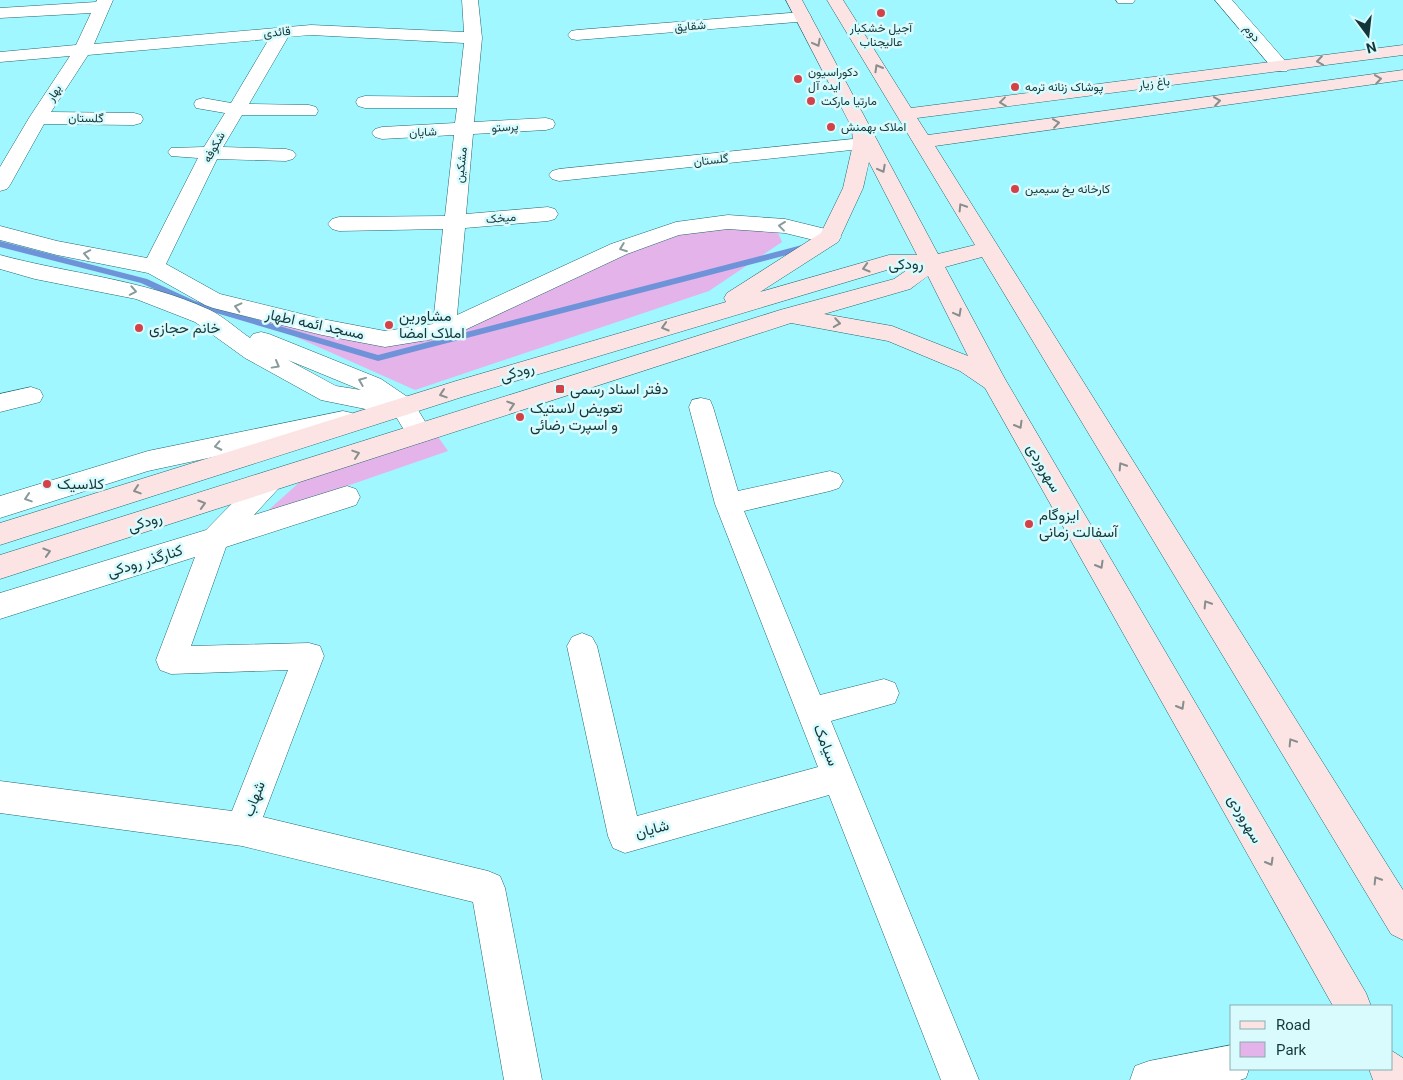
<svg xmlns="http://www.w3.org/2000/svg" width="1403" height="1080" viewBox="0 0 1403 1080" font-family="Roboto,Vazirmatn,sans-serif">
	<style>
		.green { fill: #e4b3ea }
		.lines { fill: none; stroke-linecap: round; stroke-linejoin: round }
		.stream { fill: #6f93d8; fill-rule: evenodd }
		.street-casing { stroke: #23676d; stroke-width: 1 }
		.secondary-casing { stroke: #23676d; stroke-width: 1 }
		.street { fill: #fff; fill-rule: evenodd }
		.secondary { fill: #fbe4e3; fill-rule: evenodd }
		.oneway { stroke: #868e8e }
		.oneway2 { stroke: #889b9c }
		.poi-dot { fill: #d24247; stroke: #dafbfd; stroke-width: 2 }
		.labels { text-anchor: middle; stroke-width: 5; stroke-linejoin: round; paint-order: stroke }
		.far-street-label { font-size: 12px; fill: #12373a; stroke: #dafbfd }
		.far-poi-label { font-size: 12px; fill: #12373a; stroke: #dafbfd; text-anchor: start }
		.street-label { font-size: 15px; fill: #12373a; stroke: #dafbfd }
		.poi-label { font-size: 15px; fill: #12373a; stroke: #dafbfd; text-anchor: start }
	</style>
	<rect width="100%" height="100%" fill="#a1f7ff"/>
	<path class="green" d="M 728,224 L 776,228 L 782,242 L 709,291 L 415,390 L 247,315 L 383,342 L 447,333 L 650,241 Z
		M 436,434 L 448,451 L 263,515 L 302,480 Z"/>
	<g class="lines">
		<path class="stream" d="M 0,241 L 147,279 L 195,301 L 378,355 L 806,244 L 810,247 L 806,250 L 378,361 L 189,305 L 141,283 L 0,247 Z"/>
		<g class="street-casing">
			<path id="street" d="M 97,0 L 113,0 L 94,44 L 311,25 L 464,32 L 462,0 L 478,0 L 482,38 L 474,122 L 546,118 L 553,120 L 555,124 L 553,128 L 546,130 L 473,134 L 466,214 L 548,207 L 555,209 L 558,214 L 555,219 L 548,221 L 465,228 L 457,315 L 611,244 L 676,222 L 728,215 L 785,219 L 838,232 L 841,237 L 838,242 L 830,244 L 785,233 L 728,229 L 679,235 L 627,254 L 452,336 L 385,347 L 322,335 L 213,308 L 205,305 L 148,273 L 57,255 L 0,240 L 0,226 L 57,241 L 147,258 L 198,158 L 171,156 L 168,152 L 171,148 L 204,147 L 225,113 L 196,108 L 194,104 L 196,100 L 203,98 L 231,103 L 269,39 L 88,55 L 51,112 L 134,113 L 141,115 L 143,119 L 141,123 L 134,125 L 44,124 L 10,185 L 7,189 L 0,191 L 0,167 L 29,118 L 70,56 L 0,62 L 0,52 L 76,45 L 91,13 L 0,18 L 0,8 L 96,2 ZM 311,35 L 464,43 L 458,97 L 365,96 L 358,98 L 356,102 L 358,106 L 365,108 L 457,108 L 455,123 L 382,127 L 375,129 L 372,133 L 375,137 L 382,139 L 454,135 L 445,216 L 339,217 L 332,219 L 328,224 L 332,229 L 339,231 L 443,229 L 433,324 L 385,331 L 322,319 L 220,294 L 166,264 L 217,159 L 286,161 L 293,159 L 296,155 L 293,151 L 286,149 L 223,147 L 242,115 L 316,115 L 318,111 L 316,107 L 309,105 L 249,104 L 288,37 Z
				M 1116,0 L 1135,0 L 1133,3 L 1118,3 Z
				M 1215,0 L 1232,0 L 1287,63 L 1290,67 L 1287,71 L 1275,71 Z
				M 803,12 L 809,13 L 811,17 L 809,21 L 577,40 L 571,39 L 568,35 L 571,31 L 577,30 Z
				M 863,138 L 870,140 L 873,144 L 870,148 L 559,181 L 552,179 L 549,175 L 552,171 L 559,169 Z
				M 0,255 C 70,274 143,279 210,310 C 224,317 237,329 250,338 L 253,334 L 261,332 L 269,334 L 381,379 L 412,400 L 432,433 L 428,440 L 419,443 L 410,440 L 395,415 L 321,400 L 245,358 L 195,322 L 136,299 L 35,279 L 0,269 ZM 288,360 L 361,390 L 336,386 Z
				M 31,387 L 40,390 L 43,396 L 40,402 L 0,412 L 0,394 Z
				M 701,398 L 710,400 L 713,407 L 738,491 L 830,471 L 839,474 L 843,481 L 839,488 L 830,491 L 744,511 L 820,695 L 884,679 L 895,683 L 899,693 L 895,703 L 831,721 L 979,1080 L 941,1080 L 829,795 L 625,853 L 613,848 L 608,836 L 567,646 L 572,637 L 582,633 L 592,637 L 597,646 L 637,816 L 818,767 L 715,504 L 689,407 L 692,400 Z
				M 343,411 L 352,413 L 356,420 L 352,427 L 148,471 L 0,518 L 0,496 L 148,451 Z
				M 269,472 L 278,475 L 282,482 L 278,489 L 254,515 L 347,486 L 356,489 L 360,497 L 356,505 L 226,547 L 191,646 L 309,643 L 320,646 L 324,656 L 263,817 L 488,871 L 500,876 L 505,888 L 542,1080 L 504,1080 L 473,902 L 242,846 L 0,813 L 0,781 L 232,811 L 288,670 L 171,674 L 160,670 L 156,660 L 195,557 L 0,619 L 0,593 L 206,530 L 260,475 Z
				M 1232,1045 L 1232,1069 L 1249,1069 L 1246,1078 L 1240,1080 L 1130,1080 L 1135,1066 L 1149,1061 Z"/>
		</g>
		<g class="secondary-casing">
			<path id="secondary" d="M 786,0 L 802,0 L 938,254 L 975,245 L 827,0 L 843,0 L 911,108 L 1403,45 L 1403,55 L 917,118 L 928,135 L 1403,70 L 1403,80 L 935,146 L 1403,890 L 1403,940 L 1391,934 L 982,257 L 945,267 L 1005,379 L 1366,993 L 1371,1006 L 1333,1006 L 985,388 L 960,371 L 888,341 L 791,323 L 0,579 L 0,555 L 780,310 L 894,279 L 907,270 L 890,269 L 462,397 L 0,545 L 0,523 L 456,381 L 726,302 L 724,298 L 727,293 L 821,233 L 843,188 L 853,144 L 852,128 ZM 869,162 L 917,255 L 889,255 L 760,292 L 838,242 L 863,188 ZM 928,276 L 968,356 L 892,326 L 824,314 L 910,289 Z
				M 1392,1051 L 1403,1058 L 1403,1080 L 1373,1080 L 1369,1069 L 1392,1069 Z"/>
		</g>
		<use href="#street" class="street"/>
		<use href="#secondary" class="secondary"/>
	</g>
	<defs><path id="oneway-chevron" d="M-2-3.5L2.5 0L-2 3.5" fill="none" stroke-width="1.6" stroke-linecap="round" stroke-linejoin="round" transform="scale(1.25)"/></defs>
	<g class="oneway">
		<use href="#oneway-chevron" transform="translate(817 43) rotate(62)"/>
		<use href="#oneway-chevron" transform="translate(1320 61) rotate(172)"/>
		<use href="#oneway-chevron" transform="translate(878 68) rotate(-120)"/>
		<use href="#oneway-chevron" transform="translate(1378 79) rotate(-8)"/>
		<use href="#oneway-chevron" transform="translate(1217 101) rotate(-8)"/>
		<use href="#oneway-chevron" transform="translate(1003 102) rotate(173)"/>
		<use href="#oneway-chevron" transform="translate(1056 123) rotate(-8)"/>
		<use href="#oneway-chevron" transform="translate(882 169) rotate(62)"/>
		<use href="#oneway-chevron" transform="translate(962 207) rotate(-122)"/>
		<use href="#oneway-chevron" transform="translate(866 268) rotate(164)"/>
		<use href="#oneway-chevron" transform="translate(958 313) rotate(62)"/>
		<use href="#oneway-chevron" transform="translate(837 323) rotate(9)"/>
		<use href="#oneway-chevron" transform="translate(665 327) rotate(163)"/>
		<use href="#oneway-chevron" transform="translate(443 394) rotate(162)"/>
		<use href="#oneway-chevron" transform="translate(511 405) rotate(-18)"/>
		<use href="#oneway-chevron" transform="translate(1019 425) rotate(60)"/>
		<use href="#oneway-chevron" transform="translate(356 454) rotate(-18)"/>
		<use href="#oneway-chevron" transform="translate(1122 466) rotate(-122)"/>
		<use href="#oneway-chevron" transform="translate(137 490) rotate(162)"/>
		<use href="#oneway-chevron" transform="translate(202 504) rotate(-17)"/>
		<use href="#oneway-chevron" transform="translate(47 552) rotate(-17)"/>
		<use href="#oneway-chevron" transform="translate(1100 565) rotate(60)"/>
		<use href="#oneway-chevron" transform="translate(1207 604) rotate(-122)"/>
		<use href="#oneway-chevron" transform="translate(1181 706) rotate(60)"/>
		<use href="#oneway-chevron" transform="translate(1292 742) rotate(-122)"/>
		<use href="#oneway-chevron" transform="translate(1270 862) rotate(60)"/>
		<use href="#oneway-chevron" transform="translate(1377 880) rotate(-122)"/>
	</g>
	<g class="oneway2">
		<use href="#oneway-chevron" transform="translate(782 226) rotate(-173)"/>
		<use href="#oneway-chevron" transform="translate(623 248) rotate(159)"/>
		<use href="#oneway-chevron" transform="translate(87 254) rotate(-169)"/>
		<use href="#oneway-chevron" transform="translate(133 291) rotate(11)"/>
		<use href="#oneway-chevron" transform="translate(238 307) rotate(-166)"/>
		<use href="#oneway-chevron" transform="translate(276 365) rotate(29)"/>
		<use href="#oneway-chevron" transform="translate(362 381) rotate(-158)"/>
		<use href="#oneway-chevron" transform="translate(218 446) rotate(168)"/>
		<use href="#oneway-chevron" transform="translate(28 498) rotate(162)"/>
	</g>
	<g class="poi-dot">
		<circle cx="881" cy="13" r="5"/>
		<circle cx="798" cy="79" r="5"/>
		<circle cx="1015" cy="87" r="5"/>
		<circle cx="811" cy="101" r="5"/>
		<circle cx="831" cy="127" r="5"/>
		<circle cx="1015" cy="189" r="5"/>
		<circle cx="389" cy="325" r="5"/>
		<circle cx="139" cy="328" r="5"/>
		<rect x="555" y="384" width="10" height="10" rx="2.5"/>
		<circle cx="520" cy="417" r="5"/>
		<circle cx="47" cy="484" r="5"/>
		<circle cx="1029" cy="524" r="5"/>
	</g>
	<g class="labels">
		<g class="far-street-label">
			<text transform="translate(690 26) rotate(-5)" y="4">شقایق</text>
			<text transform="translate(277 32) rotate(-5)" y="4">قائدی</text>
			<text transform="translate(1252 33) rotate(49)" y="4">دوم</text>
			<text transform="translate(1154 83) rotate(-7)" y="4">باغ زیار</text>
			<text transform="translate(54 93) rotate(-57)" y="4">بهار</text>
			<text transform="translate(86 118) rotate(1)" y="4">گلستان</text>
			<text transform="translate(505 127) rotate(-4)" y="4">پرستو</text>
			<text transform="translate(423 132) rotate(-2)" y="4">شایان</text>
			<text transform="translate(214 147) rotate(-61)" y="4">شکوفه</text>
			<text transform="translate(711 160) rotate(-6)" y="4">گلستان</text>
			<text transform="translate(461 165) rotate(-84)" y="4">مشکین</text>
			<text transform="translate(501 218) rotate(-5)" y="4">میخک</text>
		</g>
		<g class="far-poi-label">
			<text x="881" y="32" text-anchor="middle">آجیل خشکبار<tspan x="881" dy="14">عالیجناب</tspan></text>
			<text x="808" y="76">دکوراسیون<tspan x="808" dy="14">ایده آل</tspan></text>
			<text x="1025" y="91">پوشاک زنانه ترمه</text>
			<text x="821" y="105">مارتیا مارکت</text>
			<text x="841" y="131">املاک بهمنش</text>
			<text x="1025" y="193">کارخانه یخ سیمین</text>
		</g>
		<g class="street-label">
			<text transform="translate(906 264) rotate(-1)" y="5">رودکی</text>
			<text transform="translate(315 324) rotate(12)" y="5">مسجد ائمه اطهار</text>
			<text transform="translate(517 372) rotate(-17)" y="5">رودکی</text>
			<text transform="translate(1044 468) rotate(60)" y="5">سهروردی</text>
			<text transform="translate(145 522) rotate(-17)" y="5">رودکی</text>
			<text transform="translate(145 561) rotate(-17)" y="5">کنارگذر رودکی</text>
			<text transform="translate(826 745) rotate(68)" y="5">سیامک</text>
			<text transform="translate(254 799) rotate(-69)" y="5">شهاب</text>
			<text transform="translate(1245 819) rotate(60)" y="5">سهروردی</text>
			<text transform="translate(652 829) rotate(-15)" y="5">شایان</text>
		</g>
		<g class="poi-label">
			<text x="399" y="321">مشاورین<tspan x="399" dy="17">املاک امضا</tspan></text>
			<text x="149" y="333">خانم حجازی</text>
			<text x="570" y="394">دفتر اسناد رسمی</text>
			<text x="530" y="413">تعویض لاستیک<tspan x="530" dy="17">و اسپرت رضائی</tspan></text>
			<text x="57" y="489">کلاسیک</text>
			<text x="1039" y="520">ایزوگام<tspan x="1039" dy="17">آسفالت زمانی</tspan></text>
		</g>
	</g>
	<rect x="1230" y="1005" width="162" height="65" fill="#dafbfd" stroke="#8aadaf"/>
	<rect x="1240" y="1021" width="25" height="8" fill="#fbe4e3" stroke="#8aadaf"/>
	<text x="1276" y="1030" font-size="15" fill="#12373a">Road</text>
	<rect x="1240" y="1042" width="25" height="15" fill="#e4b3ea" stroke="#8aadaf"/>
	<text x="1276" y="1055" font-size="15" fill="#12373a">Park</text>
	<g transform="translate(1368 35) rotate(165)" stroke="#dafbfd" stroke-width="4" paint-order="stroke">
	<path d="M0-4L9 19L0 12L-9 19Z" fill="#12373a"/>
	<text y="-8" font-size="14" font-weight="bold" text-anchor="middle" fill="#12373a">N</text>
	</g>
</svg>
